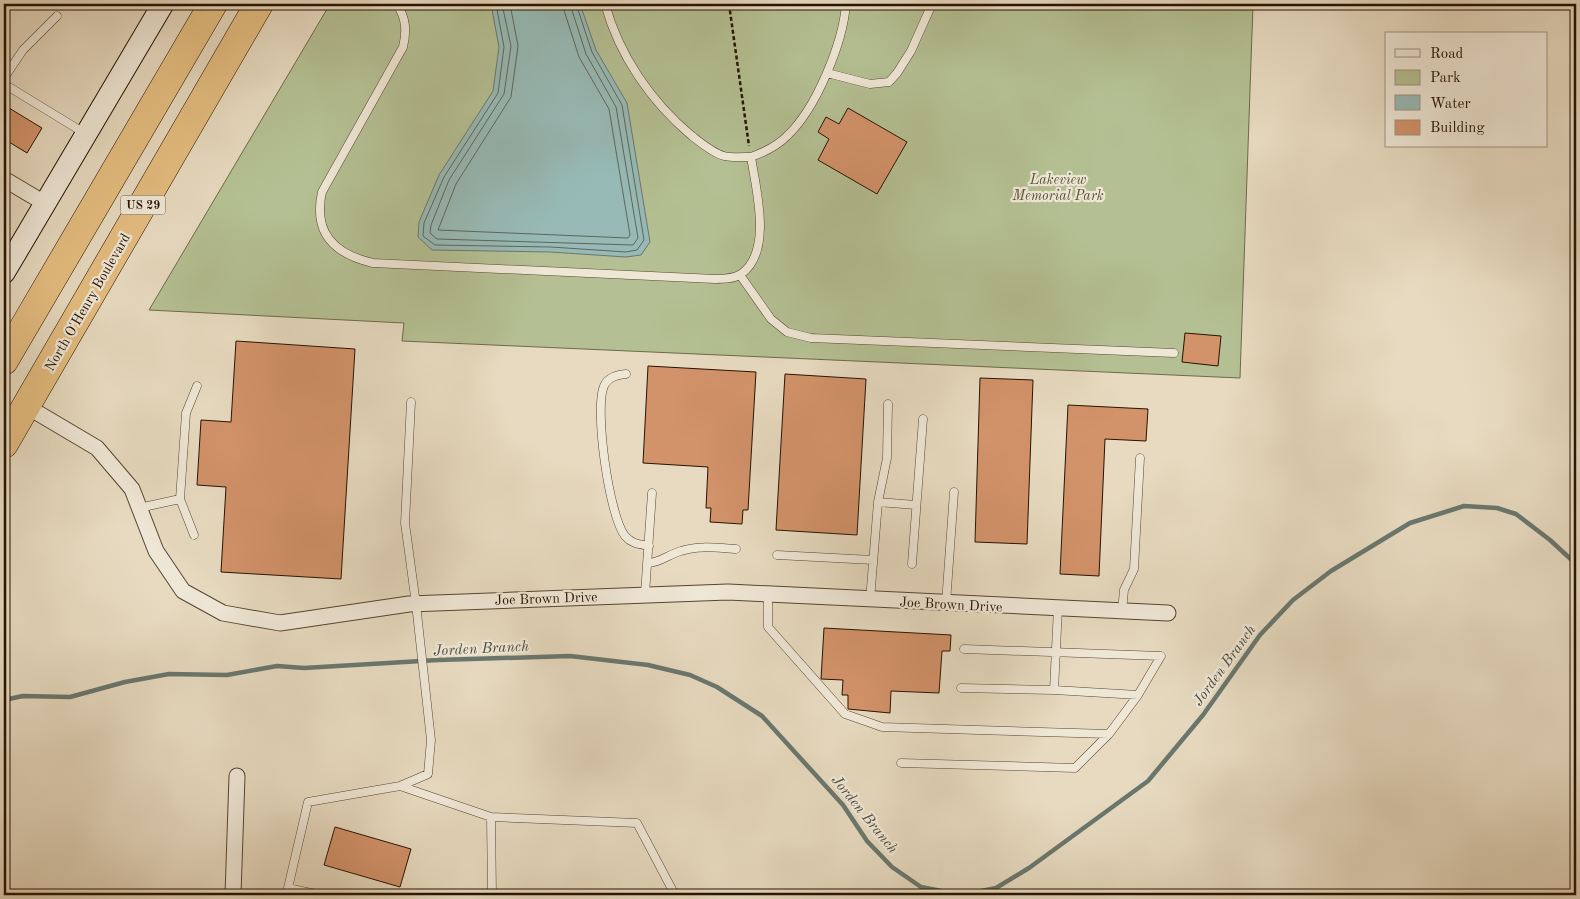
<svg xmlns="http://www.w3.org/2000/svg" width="1580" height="899" viewBox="0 0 1580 899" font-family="'Old Standard TT',serif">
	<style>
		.green { fill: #b4c093; stroke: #6d6a4a }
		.water { fill: #97bab6; stroke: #6a776e }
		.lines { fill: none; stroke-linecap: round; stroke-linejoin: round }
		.shore { stroke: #5e665c; stroke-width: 1 }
		.stream { stroke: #6a776e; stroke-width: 4.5 }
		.building { fill: #d2926a; stroke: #261301 }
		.lane-casing { stroke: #564531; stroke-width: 9 }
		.street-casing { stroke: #564531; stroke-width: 17 }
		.secondary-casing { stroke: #261301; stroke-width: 23 }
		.highway-casing { stroke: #261301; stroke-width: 29 }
		.path { stroke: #261301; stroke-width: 2.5; stroke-dasharray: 4 2.5; stroke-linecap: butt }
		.lane { stroke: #efe7d6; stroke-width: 8 }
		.street { stroke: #efe7d6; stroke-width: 15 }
		.secondary { stroke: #efe7d6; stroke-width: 21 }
		.highway { stroke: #e4bd80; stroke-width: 28 }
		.labels { text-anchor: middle; stroke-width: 4.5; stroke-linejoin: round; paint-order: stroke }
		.shield { fill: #efe7d6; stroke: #625341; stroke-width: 1 }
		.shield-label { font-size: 12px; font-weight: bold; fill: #261301 }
		.park-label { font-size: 14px; font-style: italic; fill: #585034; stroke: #efe7d6 }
		.street-label { font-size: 14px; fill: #261301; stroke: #efe7d6 }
		.water-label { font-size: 15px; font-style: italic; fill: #4e4d40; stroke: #efe7d6 }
	</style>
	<rect width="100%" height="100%" fill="#e7dac0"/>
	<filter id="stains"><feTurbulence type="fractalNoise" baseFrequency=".004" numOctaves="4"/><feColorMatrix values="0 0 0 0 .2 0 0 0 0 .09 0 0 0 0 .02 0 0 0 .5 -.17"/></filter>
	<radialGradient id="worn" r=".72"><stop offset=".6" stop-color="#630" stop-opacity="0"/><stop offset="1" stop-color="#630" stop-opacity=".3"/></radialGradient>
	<path class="green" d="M 330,4 L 1253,4 L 1240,378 L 402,341 L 404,323 L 149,310 Z"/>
	<path class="water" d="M 491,4 L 580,4 L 596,50 L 627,103 L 650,242 L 641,255 L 626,257 L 550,252 L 432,250 L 418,237 L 419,222 L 439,175 L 493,91 L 499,47 Z"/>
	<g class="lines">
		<path class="shore" d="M 496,4 L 504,47 L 498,93 L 444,177 L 424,223 L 423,236 L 435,245 L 551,247 L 626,252 L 637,250 L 644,240 L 622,105 L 592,52 L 576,4
			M 502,4 L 511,46 L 504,94 L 449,180 L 431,225 L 430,233 L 437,239 L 633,245 L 638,238 L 616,107 L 586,54 L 570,4
			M 510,4 L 518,46 L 511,97 L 456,184 L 438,230 L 628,238 L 630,235 L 609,109 L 579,57 L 562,4"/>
		<path class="stream" d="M 4,700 L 23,696 L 70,697 L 125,682 L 169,674 L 227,675 L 277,666 L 304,668 L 438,660 L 570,656 L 648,665 L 690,675 L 717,687 L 762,716 L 843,805 L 867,841 L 892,867 L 921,887 L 962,895 L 996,888 L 1029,868 L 1148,781 L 1203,715 L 1260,635 L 1293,600 L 1331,571 L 1410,523 L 1464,506 L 1497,508 L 1516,514 L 1550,540 L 1576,564"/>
	</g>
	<path class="building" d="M 4,105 L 42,128 L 27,153 L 4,139 Z
		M 848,108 L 907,142 L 877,194 L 818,160 L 829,139 L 818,132 L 826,117 L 839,124 Z
		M 1185,333 L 1221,336 L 1218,366 L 1182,362 Z
		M 236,341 L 355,349 L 341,579 L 221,572 L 226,487 L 197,485 L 201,420 L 231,422 Z
		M 648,366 L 756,372 L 748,510 L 743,510 L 742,524 L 710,522 L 711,508 L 706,508 L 708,467 L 643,463 Z
		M 785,374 L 866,379 L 857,535 L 776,530 Z
		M 980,378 L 1033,380 L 1027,544 L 975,542 Z
		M 1068,405 L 1148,409 L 1146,441 L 1105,439 L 1099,576 L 1060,574 Z
		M 824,628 L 951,635 L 950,651 L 942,651 L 939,693 L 891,691 L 890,713 L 848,709 L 848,695 L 842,695 L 843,680 L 821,679 Z
		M 335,827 L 411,849 L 400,887 L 324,865 Z"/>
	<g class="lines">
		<g class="lane-casing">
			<path id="lane" d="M 397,4 C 406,19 407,30 403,47 L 322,192 C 313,233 334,254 373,263 L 715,279 C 723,279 734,279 741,274 C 773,252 756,189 751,157 C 765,152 777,146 787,136 C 816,109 843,43 846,4
				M 605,4 C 619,55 651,102 692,136 C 701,143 713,153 724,156 C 732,158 743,157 751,157
				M 827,73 L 870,84 L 889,82 L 897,73 L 911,51 L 932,4
				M 4,78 L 23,50 L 57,16
				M 4,88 L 9,87 L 86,134
				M 740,275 L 771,319 L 787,332 L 811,338 L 1174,353
				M 626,374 C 617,375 608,377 604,386 C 594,408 609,516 625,536 C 632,544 639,544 649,546
				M 180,499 L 194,535
				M 878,502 L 916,505
				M 139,508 L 180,499 L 186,413 L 197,386
				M 777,555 L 873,560
				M 648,563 C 660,563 669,554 681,551 C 699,545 717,548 736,549
				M 912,564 L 923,419
				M 645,594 L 652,493
				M 768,594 L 768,627 L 845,714 L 882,727 L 1109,734 L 1075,768 L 901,763
				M 870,600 L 878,502 L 887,458 L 888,404
				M 946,603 L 954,492
				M 1122,611 L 1124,590 L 1134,569 L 1140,458
				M 964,649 L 1161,656 L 1138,695 L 1054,690 L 1058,608
				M 961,688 L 1054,690
				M 1109,734 L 1138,695
				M 400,786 L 491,817 L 492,895
				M 491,817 L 637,823 L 675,895
				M 320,895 L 288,888 L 308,802 L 400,786 L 428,774 L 431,740 L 416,604 L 405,523 L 411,402"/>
		</g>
		<g class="street-casing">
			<path id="street" d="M 4,179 L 46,204
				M 26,406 L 97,448 L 132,489 L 156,551 L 183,591 L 223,613 L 280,623 L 409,604 L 728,592 L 1168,613
				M 233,895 L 237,776"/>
		</g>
		<g class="secondary-casing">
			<path id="secondary" d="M 4,273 L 163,4"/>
		</g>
		<g class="highway-casing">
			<path id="highway" d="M 4,361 L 213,4
				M 4,444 L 259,4"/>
		</g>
		<path class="path" d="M 729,4 L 749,146"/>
		<use href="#lane" class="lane"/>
		<use href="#street" class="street"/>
		<use href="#secondary" class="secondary"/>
		<use href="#highway" class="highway"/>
	</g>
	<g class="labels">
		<rect class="shield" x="120.5" y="195.5" width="45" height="19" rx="4"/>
		<g class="shield-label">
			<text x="143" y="209">US 29</text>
		</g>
		<g class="park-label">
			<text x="1058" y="184">Lakeview<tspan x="1058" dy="16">Memorial Park</tspan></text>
		</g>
		<g class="street-label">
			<text transform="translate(87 302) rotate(-60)" y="5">North O'Henry Boulevard</text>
			<text transform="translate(546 598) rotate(-2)" y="5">Joe Brown Drive</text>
			<text transform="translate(951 604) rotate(3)" y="5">Joe Brown Drive</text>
		</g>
		<g class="water-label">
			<text transform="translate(481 648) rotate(-3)" y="5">Jorden Branch</text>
			<text transform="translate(1224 665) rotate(-54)" y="5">Jorden Branch</text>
			<text transform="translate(865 814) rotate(51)" y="5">Jorden Branch</text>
		</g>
	</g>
	<rect width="1580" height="899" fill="none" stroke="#e7dac0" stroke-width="20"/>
	<rect x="5" y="5" width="1570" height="889" fill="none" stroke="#261301" stroke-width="2.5"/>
	<rect x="10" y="10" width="1560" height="879" fill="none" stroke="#261301"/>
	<rect x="1385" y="32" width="162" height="115" fill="#efe7d6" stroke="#9f9281"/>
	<rect x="1395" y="49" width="25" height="8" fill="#efe7d6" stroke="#9f9281"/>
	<text x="1430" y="58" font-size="15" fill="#261301">Road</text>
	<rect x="1395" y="70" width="25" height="15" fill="#b4c093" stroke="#9f9281"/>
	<text x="1430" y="82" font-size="15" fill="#261301">Park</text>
	<rect x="1395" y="95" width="25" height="15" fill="#97bab6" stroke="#9f9281"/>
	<text x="1430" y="108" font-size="15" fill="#261301">Water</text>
	<rect x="1395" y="120" width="25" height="15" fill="#d2926a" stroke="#9f9281"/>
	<text x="1430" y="132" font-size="15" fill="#261301">Building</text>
	<rect width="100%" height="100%" filter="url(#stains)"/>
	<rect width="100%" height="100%" fill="url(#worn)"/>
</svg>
